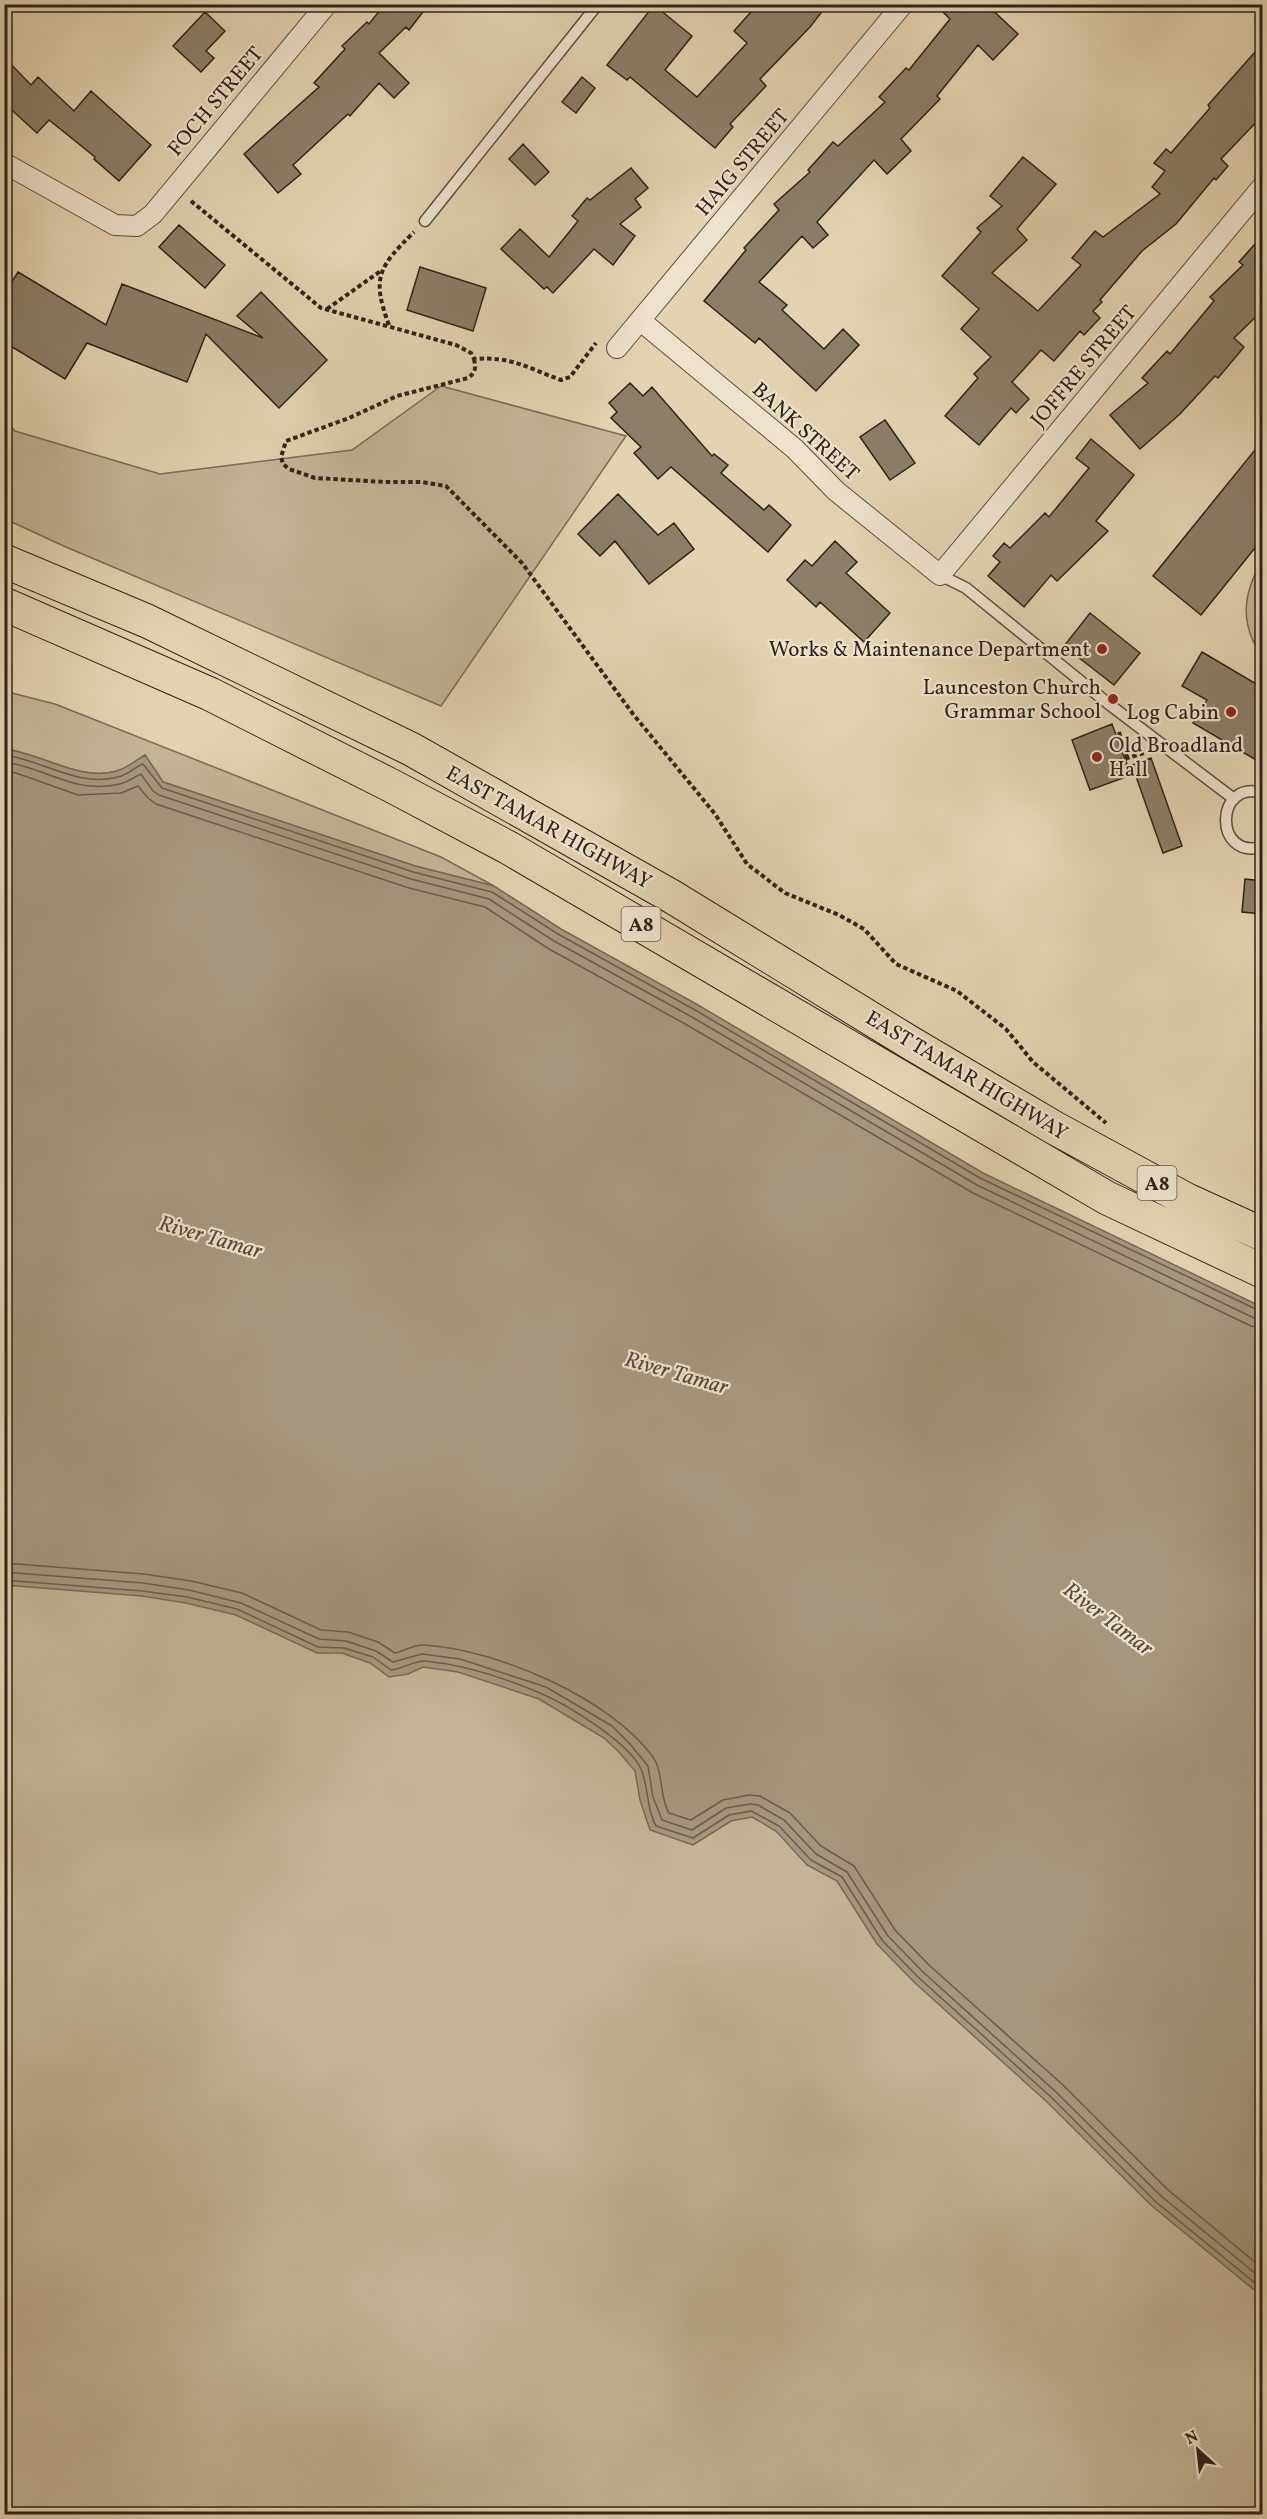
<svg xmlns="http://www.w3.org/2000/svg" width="1267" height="2519" viewBox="0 0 1267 2519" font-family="Vollkorn,serif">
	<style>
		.green { fill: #c4b597; stroke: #786c58; stroke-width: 1.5 }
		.water { fill: #a5977d; stroke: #756955; stroke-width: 1.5 }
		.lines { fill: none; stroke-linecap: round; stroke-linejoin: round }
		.shore { stroke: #685d4b; stroke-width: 1.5 }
		.building { fill: #8b7f68; stroke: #2c2319; stroke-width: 1.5 }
		.service-casing { stroke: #5a4f3f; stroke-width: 13 }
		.minor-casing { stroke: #5a4f3f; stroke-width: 22 }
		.trunk-casing { stroke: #2c2319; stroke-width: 35 }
		.path { stroke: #2c2319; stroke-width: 4; stroke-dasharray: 4.5 3; stroke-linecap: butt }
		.service { stroke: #ede2cc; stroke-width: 10 }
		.minor { stroke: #ede2cc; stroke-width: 20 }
		.trunk { stroke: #e3d3b1; stroke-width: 33 }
		.poi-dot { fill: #8f2418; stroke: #ede2cc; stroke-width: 2 }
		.labels { text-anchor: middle; stroke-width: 4.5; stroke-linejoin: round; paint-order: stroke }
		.shield { fill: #ede2cc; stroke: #665c4f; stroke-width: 1.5 }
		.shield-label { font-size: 20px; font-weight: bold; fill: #2c2319 }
		.street-label { font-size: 21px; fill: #2c2319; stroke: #ede2cc }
		.poi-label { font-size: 21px; fill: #2c2319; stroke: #ede2cc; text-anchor: end }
		.water-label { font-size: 22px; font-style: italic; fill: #564c3c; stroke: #ede2cc }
	</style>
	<rect width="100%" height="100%" fill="#e3d3b1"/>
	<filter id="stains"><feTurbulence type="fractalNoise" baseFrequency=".00333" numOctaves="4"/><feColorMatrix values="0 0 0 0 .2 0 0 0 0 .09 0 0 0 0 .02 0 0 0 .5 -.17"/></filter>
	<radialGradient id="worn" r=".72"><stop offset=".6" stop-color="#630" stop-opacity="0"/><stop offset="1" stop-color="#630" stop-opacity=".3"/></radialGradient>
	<path class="green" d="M 441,386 L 626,436 L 441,706 L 66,547 L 5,519 L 5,419 L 15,431 L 160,474 L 352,450 Z
		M 1262,561 L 1262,657 C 1240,624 1242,595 1262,561 Z
		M 4,691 L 55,704 L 441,857 L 494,886 L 415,866 L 163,782 L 145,755 C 137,760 126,769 117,771 C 80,782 41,753 5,749 Z
		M 4,1548 L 1262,1868 L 1262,2514 L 5,2514 Z"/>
	<path class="water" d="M 4,749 C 41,753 80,782 117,771 C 127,768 137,760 145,755 L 163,782 L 415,866 L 494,886 L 561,929 L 698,1005 L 983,1173 L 1262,1307 L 1262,2294 L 1253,2289 L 1152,2206 L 1047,2102 L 914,1982 L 877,1944 L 837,1881 L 807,1865 L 776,1831 L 752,1817 L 731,1821 L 693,1845 L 650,1830 L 640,1800 L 635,1771 L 619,1752 L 604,1738 L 539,1699 L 458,1672 L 423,1667 L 408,1674 L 389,1677 L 370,1663 L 342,1653 L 317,1653 L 236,1615 L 186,1603 L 142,1596 L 5,1585 Z"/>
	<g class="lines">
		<path class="shore" d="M 4,755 C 43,760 78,788 118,777 C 127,775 135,767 143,764 L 162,788 L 413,872 L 492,892 L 558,934 L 695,1010 L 980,1178 L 1262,1312
			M 4,762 C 46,767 73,795 120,784 C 127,783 134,777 141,774 L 153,791 L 159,795 L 411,879 L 489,899 L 554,941 L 692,1017 L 977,1185 L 1254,1318 L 1262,1319
			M 4,771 L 16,773 L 78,795 L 121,793 L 138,786 L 148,798 L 156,804 L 409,888 L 485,907 L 549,949 L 687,1025 L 973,1193 L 1251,1326 L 1262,1328
			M 4,1563 L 144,1574 L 191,1581 L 242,1593 L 321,1630 L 348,1632 L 378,1642 L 395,1653 C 405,1651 414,1644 425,1645 C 498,1650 610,1698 653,1757 C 664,1773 659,1797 669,1813 L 691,1820 L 723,1800 L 749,1795 L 760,1796 L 790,1813 L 821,1846 L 854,1866 L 895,1930 L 929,1965 L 1063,2085 L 1167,2189 L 1262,2268
			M 4,1572 L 143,1583 L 189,1590 L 241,1603 L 319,1639 L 346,1641 L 376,1651 L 393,1662 L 422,1654 L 460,1659 L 546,1687 L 612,1726 L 630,1744 L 648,1766 L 653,1797 L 662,1820 L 692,1830 L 726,1808 L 750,1804 L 758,1805 L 784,1820 L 816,1854 L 847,1872 L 888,1936 L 923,1972 L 1056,2092 L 1161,2196 L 1262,2279
			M 4,1580 L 142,1591 L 187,1597 L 237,1609 L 318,1647 L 344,1648 L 373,1657 L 391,1670 C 402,1669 415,1660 426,1661 C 464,1665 505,1678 540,1693 C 566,1704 630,1743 641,1769 C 649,1787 646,1809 656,1826 L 693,1838 L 729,1815 L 751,1811 L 779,1826 L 811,1860 L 842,1877 L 882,1940 L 918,1977 L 1051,2097 L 1156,2202 L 1255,2283 L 1262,2287"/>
	</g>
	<path class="building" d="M 385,4 L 429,4 L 409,30 L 406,27 L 379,53 L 409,83 L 394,98 L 379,83 L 350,116 L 348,114 L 293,165 L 301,174 L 278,193 L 244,154 L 319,87 L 314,83 L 345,49 L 342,46 L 367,22 L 369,24 Z
		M 758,4 L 828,4 L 810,27 L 760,79 L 766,86 L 730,124 L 733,127 L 715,148 L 630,77 L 627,80 L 607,65 L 654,5 L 692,36 L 665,70 L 697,97 L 747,43 L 734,31 Z
		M 935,4 L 986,4 L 1018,34 L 993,60 L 978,45 L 937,96 L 940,99 L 901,139 L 911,151 L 887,174 L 874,160 L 817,222 L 828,235 L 813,248 L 802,236 L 759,282 L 787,305 L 782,310 L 824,349 L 843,329 L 859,345 L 816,391 L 759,338 L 755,343 L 704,301 L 746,250 L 744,248 L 779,210 L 774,204 L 810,172 L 808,170 L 833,142 L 838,146 L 885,102 L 879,97 L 906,68 L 909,70 L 950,19 Z
		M 205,12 L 225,31 L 206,51 L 214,58 L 201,72 L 173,46 Z
		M 1263,43 L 1263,115 L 1221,159 L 1228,166 L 1216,180 L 1214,178 L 1176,224 L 1142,251 L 1100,300 L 1102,302 L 1093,311 L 1100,318 L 1084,335 L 1080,331 L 1054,361 L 1041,350 L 1012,382 L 1029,399 L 1016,413 L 1011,408 L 979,445 L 945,416 L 978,378 L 974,374 L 991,357 L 961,329 L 979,309 L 942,276 L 981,232 L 977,228 L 1002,206 L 990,196 L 1023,157 L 1056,184 L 1017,229 L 1027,240 L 992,273 L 1038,311 L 1081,265 L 1072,258 L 1095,231 L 1103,237 L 1160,194 L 1152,187 L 1165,171 L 1154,163 L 1166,149 L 1171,153 L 1210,108 L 1208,105 Z
		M 4,57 L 31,85 L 38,77 L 74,111 L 91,91 L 151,145 L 119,181 L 94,159 L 95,157 L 49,120 L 37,133 L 4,103 Z
		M 582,77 L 595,88 L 576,113 L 562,102 Z
		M 523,144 L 549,172 L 535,185 L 509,159 Z
		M 631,168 L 648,188 L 635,199 L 641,207 L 620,224 L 635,236 L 613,265 L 594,249 L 553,293 L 547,287 L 544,289 L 501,249 L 520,229 L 549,257 L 578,221 L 572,216 L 587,198 L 590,200 Z
		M 179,225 L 225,265 L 205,288 L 159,247 Z
		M 1263,235 L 1263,310 L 1234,338 L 1244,347 L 1218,378 L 1215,376 L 1180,414 L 1140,449 L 1110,415 L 1148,383 L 1142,378 L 1167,351 L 1170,354 L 1214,301 L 1210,297 L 1243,265 L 1239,262 Z
		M 420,267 L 486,288 L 473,331 L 407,310 Z
		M 18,272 L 106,325 L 122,284 L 263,338 L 237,316 L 261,292 L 327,360 L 279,408 L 206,334 L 187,382 L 87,343 L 65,379 L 4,342 L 4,294 Z
		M 630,383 L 643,396 L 652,387 L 712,456 L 714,454 L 728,465 L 721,473 L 764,510 L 769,505 L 791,525 L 768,552 L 671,467 L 658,479 L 634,453 L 641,447 L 611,418 L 617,412 L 609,403 Z
		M 885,420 L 915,463 L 890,480 L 860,437 Z
		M 1091,439 L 1134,475 L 1096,521 L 1108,531 L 1057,581 L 1051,575 L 1024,607 L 988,576 L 1000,562 L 993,556 L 1004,543 L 1010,548 L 1045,513 L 1049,517 L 1089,468 L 1076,458 Z
		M 1263,440 L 1263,538 L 1201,615 L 1153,576 Z
		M 618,494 L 658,535 L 674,523 L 694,549 L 649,584 L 615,541 L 600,556 L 578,534 Z
		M 835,541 L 857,562 L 846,573 L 890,613 L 864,642 L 820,602 L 816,607 L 787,580 L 805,560 L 812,566 Z
		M 1090,613 L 1140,653 L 1114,685 L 1064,646 Z
		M 1202,652 L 1263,688 L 1263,764 L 1193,723 L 1207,700 L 1182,686 Z
		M 1112,724 L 1131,775 L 1090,790 L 1072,740 Z
		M 1151,758 L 1182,846 L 1163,853 L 1132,765 Z
		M 1245,879 L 1263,881 L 1263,914 L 1242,912 Z"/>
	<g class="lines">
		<g class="service-casing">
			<path id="service" d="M 425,221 L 598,4
				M 940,575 L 966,588 L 1110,705 L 1234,799
				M 1262,793 C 1215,779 1213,860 1262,847"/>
		</g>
		<g class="minor-casing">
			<path id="minor" d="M 4,163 L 115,225 L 137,226 L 153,214 L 327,4
				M 641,321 L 795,449 L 836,491 L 940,575 L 1262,187
				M 617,348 L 903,4"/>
		</g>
		<g class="trunk-casing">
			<path id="trunk" d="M 4,561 L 147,621 L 411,749 L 671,896 L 909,1042 L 1053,1127 L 1187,1200 L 1262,1234
				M 4,604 L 210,694 L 392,786 L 509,848 L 1107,1198 L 1262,1271"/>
		</g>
		<path class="path" d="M 191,201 L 321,308 L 456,345 L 471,353 L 474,359 C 511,356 528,368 561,380 L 570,377 L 596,343
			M 327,309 L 382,270
			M 389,325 C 371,277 379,267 414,232
			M 474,359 C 476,368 476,372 468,378 L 397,396 L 349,418 L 286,441 L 281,457 L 283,464 L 289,469 L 315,478 L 385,482 L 422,482 L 446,486 L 522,563 L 633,714 L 715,814 L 747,864 L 785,893 L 839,915 L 864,929 L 896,964 L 957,991 L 1006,1029 L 1033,1062 L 1106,1123
			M 1119,732 L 1128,760
			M 1118,761 L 1147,752"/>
		<use href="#service" class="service"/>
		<use href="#minor" class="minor"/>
		<use href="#trunk" class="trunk"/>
	</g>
	<g class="poi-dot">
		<circle cx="1102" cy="649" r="6"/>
		<circle cx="1113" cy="699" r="6"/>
		<circle cx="1231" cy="712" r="6"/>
		<circle cx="1097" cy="757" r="6"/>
	</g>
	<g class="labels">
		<g class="shield">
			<rect x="621.5" y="907" width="39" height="34" rx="4.5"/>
			<rect x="1137.5" y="1166" width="39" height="34" rx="4.5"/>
		</g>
		<g class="shield-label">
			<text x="641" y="931">A8</text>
			<text x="1157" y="1190">A8</text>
		</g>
		<g class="street-label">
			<text transform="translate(215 101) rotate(-50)" y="7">FOCH STREET</text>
			<text transform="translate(742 162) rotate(-50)" y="7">HAIG STREET</text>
			<text transform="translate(1083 366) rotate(-50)" y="7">JOFFRE STREET</text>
			<text transform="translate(806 431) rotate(42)" y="7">BANK STREET</text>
			<text transform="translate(549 827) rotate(29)" y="7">EAST TAMAR HIGHWAY</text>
			<text transform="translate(967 1075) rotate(31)" y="7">EAST TAMAR HIGHWAY</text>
		</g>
		<g class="poi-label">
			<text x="1090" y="656">Works &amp; Maintenance Department</text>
			<text x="1101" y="694">Launceston Church<tspan x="1101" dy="24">Grammar School</tspan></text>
			<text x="1219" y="719">Log Cabin</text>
			<text x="1109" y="752" text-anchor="start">Old Broadland<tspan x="1109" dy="24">Hall</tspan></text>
		</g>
		<g class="water-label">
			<text transform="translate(211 1236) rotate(16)" y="8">River Tamar</text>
			<text transform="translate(677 1372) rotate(16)" y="8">River Tamar</text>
			<text transform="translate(1109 1618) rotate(37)" y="8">River Tamar</text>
		</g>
	</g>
	<rect width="1267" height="2519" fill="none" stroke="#e3d3b1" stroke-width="24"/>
	<rect x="6" y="6" width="1255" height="2507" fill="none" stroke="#2c2319" stroke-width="3"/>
	<rect x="12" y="12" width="1243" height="2495" fill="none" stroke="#2c2319" stroke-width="1.5"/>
	<g transform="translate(1198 2450) rotate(333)" stroke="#ede2cc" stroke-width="4.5" paint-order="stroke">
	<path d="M0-4.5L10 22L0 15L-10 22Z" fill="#2c2319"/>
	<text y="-9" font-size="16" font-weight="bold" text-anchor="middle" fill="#2c2319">N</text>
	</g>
	<rect width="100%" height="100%" filter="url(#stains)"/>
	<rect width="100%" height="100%" fill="url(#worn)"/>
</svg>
